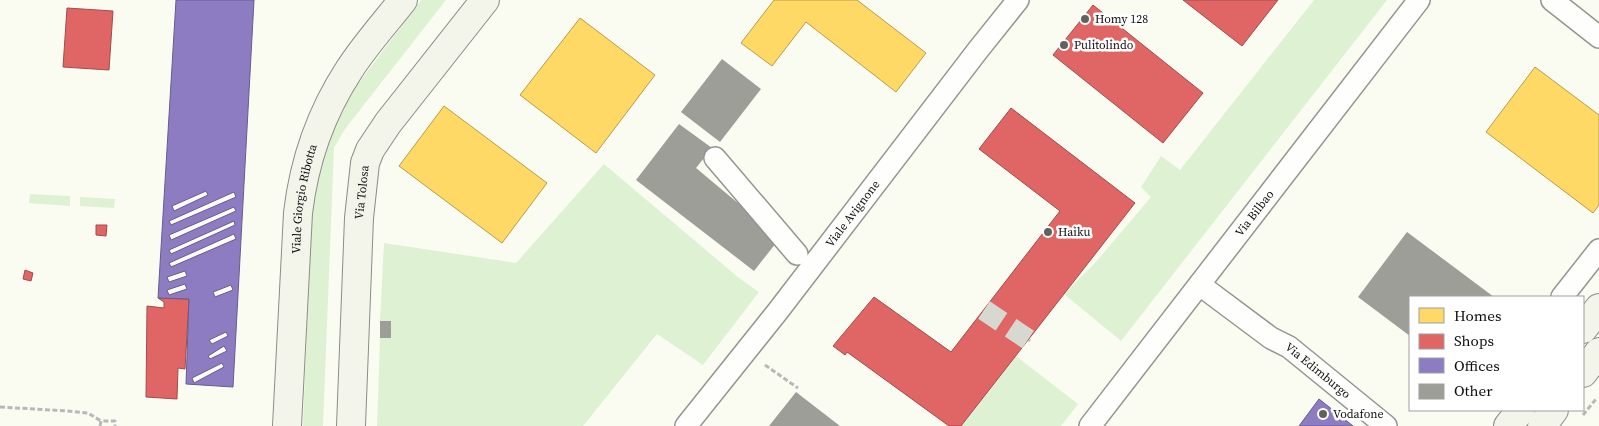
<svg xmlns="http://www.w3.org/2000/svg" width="1599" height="426" viewBox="0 0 1599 426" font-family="'Source Serif 4',serif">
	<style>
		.green { fill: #def1d3 }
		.homes { fill: #ffd966; stroke: #b79c4c }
		.shops { fill: #e06666; stroke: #a14c4c }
		.offices { fill: #8e7cc3; stroke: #685b8d; fill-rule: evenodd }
		.building { fill: #9e9e98 }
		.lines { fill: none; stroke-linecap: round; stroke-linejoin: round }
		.street-tunnel { stroke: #d7d8d0; stroke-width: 21; stroke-dasharray: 21 11; stroke-linecap: butt }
		.street-casing { stroke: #949591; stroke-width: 24 }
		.secondary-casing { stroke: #8b8c87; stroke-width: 30 }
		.path { stroke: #b8b8b6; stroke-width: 3; stroke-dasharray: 5 2.5; stroke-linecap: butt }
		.street { stroke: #fefffd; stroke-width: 21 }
		.secondary { stroke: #f3f5ea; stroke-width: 28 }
		.poi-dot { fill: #61615e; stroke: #fff; stroke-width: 2 }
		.labels { text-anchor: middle; stroke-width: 5; stroke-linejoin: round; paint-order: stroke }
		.poi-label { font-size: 12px; fill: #0e0e0e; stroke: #fff; text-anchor: start }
		.street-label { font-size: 12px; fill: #0e0e0e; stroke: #fff }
	</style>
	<rect width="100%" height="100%" fill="#fafcf2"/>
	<path class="green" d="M 421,0 L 446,0 L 345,129 L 334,148 L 323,426 L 303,426 L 312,206 L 318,172 L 334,124 L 346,100 Z
		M 1314,0 L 1387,0 L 1121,341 L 1064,294 L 1095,263 L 1151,197 L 1141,187 L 1161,156 L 1180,170 Z
		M 604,164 L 739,278 L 759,292 L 703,365 L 657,334 L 583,426 L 377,426 L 380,338 L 391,338 L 391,322 L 380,321 L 384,243 L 516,263 Z
		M 30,194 L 70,196 L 70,206 L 29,203 Z
		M 80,197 L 115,199 L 114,208 L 80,206 Z
		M 1016,356 L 1078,404 L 1061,426 L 962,426 Z"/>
	<path class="homes" d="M 774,0 L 857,0 L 926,53 L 896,92 L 806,22 L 772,66 L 741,43 Z
		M 580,18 L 655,75 L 596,153 L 520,95 Z
		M 1535,67 L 1599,115 L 1599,205 L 1593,213 L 1486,132 Z
		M 444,106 L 547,183 L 502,243 L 399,166 Z"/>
	<path class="shops" d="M 1183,0 L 1278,0 L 1242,46 Z
		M 1093,5 L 1203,93 L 1163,143 L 1053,55 Z
		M 67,8 L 113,11 L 109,70 L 63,67 Z
		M 1011,108 L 1135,203 L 961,426 L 949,426 L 847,352 L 845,355 L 833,346 L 874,297 L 951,352 L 1060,211 L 979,149 Z
		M 96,225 L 107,225 L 106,236 L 96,235 Z
		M 25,270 L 33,273 L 31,281 L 23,279 Z
		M 158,298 L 189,299 L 185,369 L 178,368 L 177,399 L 146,397 L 147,306 L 164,308 L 164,302 Z"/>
	<path class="offices" d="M 176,0 L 254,0 L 233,387 L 186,384 L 189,299 L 158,298 ZM 206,191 L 208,195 L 174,211 L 172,206 ZM 234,192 L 236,197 L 171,225 L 169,221 ZM 234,207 L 236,211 L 171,240 L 169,235 ZM 234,221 L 235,225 L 171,254 L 169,250 ZM 234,234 L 236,239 L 171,267 L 169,263 ZM 185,271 L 187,276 L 169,282 L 167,277 ZM 185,284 L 187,289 L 169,295 L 167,290 ZM 231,285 L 233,290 L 215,297 L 213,292 ZM 226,332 L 228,336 L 212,344 L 209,340 ZM 224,346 L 227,351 L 210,359 L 208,356 ZM 222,363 L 224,367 L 194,383 L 192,378 Z
		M 1319,399 L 1343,418 L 1353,426 L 1299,426 Z"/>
	<path class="building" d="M 722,59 L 761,89 L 720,142 L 681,112 Z
		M 679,124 L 712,148 L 696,168 L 780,238 L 754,271 L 636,180 Z
		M 1407,232 L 1494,297 L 1410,297 L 1410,336 L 1358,297 Z
		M 380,321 L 391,321 L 391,338 L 380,338 Z
		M 796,392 L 840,426 L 769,426 Z"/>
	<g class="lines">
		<path class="street-tunnel" d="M 984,310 L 1029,340"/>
		<g class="street-casing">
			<g id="street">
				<path d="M 1552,0 L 1599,37"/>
				<path d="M 715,158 L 797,254"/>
				<path id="s1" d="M 1200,285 L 1271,338 L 1289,347 L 1386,426"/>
				<path d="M 1562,297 L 1599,250"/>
				<path id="s2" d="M 686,426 L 778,311 L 978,50 L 1018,0"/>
				<path id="s3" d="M 1090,426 L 1419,0"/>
			</g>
		</g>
		<g class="secondary-casing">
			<g id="secondary">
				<path d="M 1583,329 L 1599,308"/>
				<path d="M 1583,373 L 1599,352"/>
				<path id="s4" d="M 287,426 L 298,213 C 304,162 321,113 349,70 C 365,45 385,23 403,0"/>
				<path id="s5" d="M 351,426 L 359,218 L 365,163 L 370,150 L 388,123 L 485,0"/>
				<path d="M 1508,426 L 1521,410"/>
				<path d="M 1542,426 L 1554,410"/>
			</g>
		</g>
		<path class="path" d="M 1029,340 L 1030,341
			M 765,365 L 798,388
			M 0,407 L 68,411 L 88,413 L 101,421
			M 1583,415 L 1596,399
			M 100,426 L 101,421 L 115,421 L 115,426"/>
		<use href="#street" class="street"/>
		<use href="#secondary" class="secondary"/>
	</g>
	<g class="poi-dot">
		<circle cx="1085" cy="19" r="5"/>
		<circle cx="1064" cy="45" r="5"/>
		<circle cx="1048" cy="232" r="5"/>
		<circle cx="1323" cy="414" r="5"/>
	</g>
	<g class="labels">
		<g class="poi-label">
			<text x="1095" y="23">Homy 128</text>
			<text x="1074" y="49">Pulitolindo</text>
			<text x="1058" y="236">Haiku</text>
			<text x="1333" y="418">Vodafone</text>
		</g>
		<g class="street-label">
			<text dy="4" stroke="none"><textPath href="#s5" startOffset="234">Via Tolosa</textPath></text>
			<text dy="4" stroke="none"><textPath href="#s4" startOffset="228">Viale Giorgio Ribotta</textPath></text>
			<text dy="4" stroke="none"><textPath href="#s2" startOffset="270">Viale Avignone</textPath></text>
			<text dy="4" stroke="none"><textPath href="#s3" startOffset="269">Via Bilbao</textPath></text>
			<text dy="4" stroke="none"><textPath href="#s1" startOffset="146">Via Edimburgo</textPath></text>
		</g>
	</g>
	<rect x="1409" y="296" width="175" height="115" fill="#ffffff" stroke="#9f9f9f"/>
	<rect x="1419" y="308" width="25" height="15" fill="#ffd966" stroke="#9f9f9f"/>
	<text x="1454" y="321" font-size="15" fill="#0e0e0e">Homes</text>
	<rect x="1419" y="334" width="25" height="15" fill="#e06666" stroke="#9f9f9f"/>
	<text x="1454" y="346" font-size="15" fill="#0e0e0e">Shops</text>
	<rect x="1419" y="358" width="25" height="15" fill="#8e7cc3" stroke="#9f9f9f"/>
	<text x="1454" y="371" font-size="15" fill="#0e0e0e">Offices</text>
	<rect x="1419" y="384" width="25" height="15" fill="#9e9e98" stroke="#9f9f9f"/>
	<text x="1454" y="396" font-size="15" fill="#0e0e0e">Other</text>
</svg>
